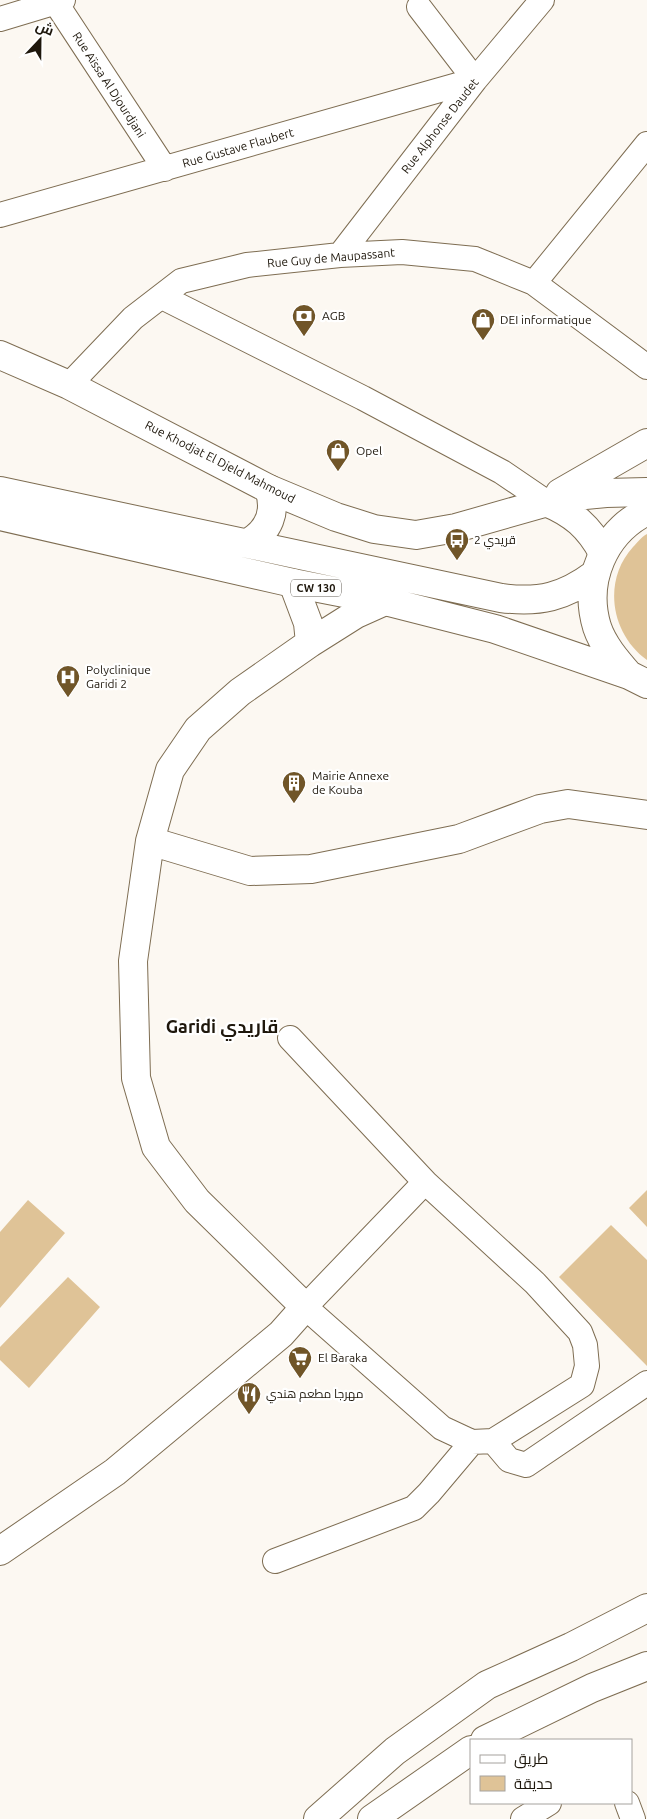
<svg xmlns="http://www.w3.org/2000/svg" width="647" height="1819" viewBox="0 0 647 1819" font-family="Ubuntu,Cairo,sans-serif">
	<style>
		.green { fill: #dfc397 }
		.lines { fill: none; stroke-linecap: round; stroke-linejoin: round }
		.street-casing { stroke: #7e6d52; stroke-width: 26 }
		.secondary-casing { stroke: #7e6d52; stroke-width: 30 }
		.primary-casing { stroke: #7e6d52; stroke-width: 30 }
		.highway-casing { stroke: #7e6d52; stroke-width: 30 }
		.street { stroke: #fff; stroke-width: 24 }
		.secondary { stroke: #fff; stroke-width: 28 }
		.primary { stroke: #fff; stroke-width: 28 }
		.highway { stroke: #fff; stroke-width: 28 }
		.labels { text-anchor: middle; stroke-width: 4.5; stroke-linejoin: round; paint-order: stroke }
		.shield { fill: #fff; stroke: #625d55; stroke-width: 1 }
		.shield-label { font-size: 11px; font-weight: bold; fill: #1e170c }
		.street-label { font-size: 12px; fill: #1e170c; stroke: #fff }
		.poi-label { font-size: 12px; fill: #1e170c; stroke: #fff; text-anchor: start }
		.district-label { font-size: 18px; font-weight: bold; fill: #1e170c; stroke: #fff }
	</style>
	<rect width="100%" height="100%" fill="#fcf8f2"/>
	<path class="green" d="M 647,534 L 647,660 C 611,634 602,581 633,547 C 637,543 641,537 647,534 Z
		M 647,1190 L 647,1227 L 629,1208 Z
		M 28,1200 L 65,1233 L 0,1308 L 0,1232 Z
		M 611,1225 L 647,1260 L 647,1366 L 559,1277 Z
		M 68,1277 L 100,1307 L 29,1388 L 0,1360 L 0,1347 Z"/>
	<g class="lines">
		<g class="street-casing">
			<path id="street" d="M 54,0 L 165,169
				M 0,19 L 63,0
				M 0,215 L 475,80 L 419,7
				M 340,255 L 475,80 L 542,0
				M 534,283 L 647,367
				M 162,297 L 363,398 L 502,472 L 546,502
				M 69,385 L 133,318 L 181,281 L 247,265 L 340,255 L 402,252 L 475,259 L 534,283 L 647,144
				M 290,1038 L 425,1182 L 305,1307 L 442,1428 L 472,1442 L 493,1441 L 582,1385 L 587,1366 L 585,1345 L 580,1332 L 535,1283 L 425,1182
				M 493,1441 L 509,1460 L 526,1465 L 647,1383
				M 275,1561 L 414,1508 L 429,1493 L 472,1442
				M 627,1803 L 633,1819
				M 523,1819 L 549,1803"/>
		</g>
		<g class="secondary-casing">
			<path id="secondary" d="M 0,355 L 69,385 L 269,489 L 336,517 L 374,529 L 416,535 L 456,528 L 565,497 L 606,493 L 647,492
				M 560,493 L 647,443
				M 546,502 C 573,513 589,527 603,553
				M 293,583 L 308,623 L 310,643
				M 150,841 L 250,871 L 311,869 L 459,839 L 540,809 L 568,804 L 647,815
				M 0,1551 L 115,1472 L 281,1334 L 305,1307 L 197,1201 L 156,1147 L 136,1078 L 133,961 L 150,841 L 170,770 L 198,729 L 240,692 L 310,643 L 356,614 L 385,601"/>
		</g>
		<g class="primary-casing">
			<path id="primary" d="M 0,491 L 501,598 C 540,603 564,597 595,574
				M 0,516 L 293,583 L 385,601 L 495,629 L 629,675 L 647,684
				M 248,543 C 269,531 277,512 269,489
				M 629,675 C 616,660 603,645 597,627 C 583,581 604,532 647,511"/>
		</g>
		<g class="highway-casing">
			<path id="highway" d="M 485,1740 L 592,1688 L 647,1666
				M 318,1819 L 395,1751 L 487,1685 L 571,1647 L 647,1608
				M 372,1819 L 471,1750"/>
		</g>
		<use href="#street" class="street"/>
		<use href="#secondary" class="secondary"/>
		<use href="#primary" class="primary"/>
		<use href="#highway" class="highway"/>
	</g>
	<defs>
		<g id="bank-pin" transform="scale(1.25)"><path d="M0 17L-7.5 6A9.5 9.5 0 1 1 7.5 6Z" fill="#705528" stroke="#fff"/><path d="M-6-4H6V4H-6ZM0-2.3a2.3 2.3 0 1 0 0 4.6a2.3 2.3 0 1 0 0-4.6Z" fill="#fff"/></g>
		<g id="shop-pin" transform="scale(1.25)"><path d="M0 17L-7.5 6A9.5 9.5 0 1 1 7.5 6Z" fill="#705528" stroke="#fff"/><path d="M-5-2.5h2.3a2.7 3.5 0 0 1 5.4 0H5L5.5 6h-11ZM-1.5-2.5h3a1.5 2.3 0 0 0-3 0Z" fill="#fff"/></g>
		<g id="bus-pin" transform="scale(1.25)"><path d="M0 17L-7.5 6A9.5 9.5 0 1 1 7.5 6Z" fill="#705528" stroke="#fff"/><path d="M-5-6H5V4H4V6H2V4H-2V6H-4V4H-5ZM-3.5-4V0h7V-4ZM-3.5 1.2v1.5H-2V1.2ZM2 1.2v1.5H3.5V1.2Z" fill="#fff"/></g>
		<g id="hospital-pin" transform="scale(1.25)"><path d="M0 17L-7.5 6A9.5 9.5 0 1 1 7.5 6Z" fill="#705528" stroke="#fff"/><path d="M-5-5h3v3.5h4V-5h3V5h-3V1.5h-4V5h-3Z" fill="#fff"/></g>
		<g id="building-pin" transform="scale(1.25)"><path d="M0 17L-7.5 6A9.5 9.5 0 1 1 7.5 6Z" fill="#705528" stroke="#fff"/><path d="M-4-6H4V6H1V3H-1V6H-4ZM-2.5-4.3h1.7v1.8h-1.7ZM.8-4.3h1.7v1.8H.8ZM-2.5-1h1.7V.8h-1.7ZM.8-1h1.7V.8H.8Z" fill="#fff"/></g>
		<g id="supermarket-pin" transform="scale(1.25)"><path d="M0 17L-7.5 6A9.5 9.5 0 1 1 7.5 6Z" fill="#705528" stroke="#fff"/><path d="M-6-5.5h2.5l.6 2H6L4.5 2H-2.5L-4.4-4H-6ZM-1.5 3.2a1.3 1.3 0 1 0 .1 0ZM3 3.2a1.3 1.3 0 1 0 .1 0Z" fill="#fff"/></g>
		<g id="restaurant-pin" transform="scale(1.25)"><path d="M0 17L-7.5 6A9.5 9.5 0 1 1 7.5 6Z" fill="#705528" stroke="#fff"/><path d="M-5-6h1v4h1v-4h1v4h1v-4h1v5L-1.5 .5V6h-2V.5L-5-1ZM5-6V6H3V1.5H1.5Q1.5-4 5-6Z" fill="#fff"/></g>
	</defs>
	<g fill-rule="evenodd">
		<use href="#bank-pin" x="304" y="316"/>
		<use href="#shop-pin" x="483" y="320"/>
		<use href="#shop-pin" x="338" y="451"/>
		<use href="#bus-pin" x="457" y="540"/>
		<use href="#hospital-pin" x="68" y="677"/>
		<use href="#building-pin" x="294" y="783"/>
		<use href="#supermarket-pin" x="300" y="1358"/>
		<use href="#restaurant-pin" x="249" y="1394"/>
	</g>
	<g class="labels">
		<rect class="shield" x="291" y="579.5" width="50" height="17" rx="4"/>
		<g class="shield-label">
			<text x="316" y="592">CW 130</text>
		</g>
		<g class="street-label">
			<text transform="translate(109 85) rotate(57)" y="4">Rue Aïssa Al Djourdjani</text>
			<text transform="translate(440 126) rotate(-52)" y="4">Rue Alphonse Daudet</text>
			<text transform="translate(238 148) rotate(-16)" y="4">Rue Gustave Flaubert</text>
			<text transform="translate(331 258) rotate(-5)" y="4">Rue Guy de Maupassant</text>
			<text transform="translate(220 462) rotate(27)" y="4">Rue Khodjat El Djeld Mahmoud</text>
		</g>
		<g class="poi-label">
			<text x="322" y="320">AGB</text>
			<text x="500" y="324">DEI informatique</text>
			<text x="356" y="455">Opel</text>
			<text x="474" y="544">قريدي 2</text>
			<text x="86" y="674">Polyclinique<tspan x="86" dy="14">Garidi 2</tspan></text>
			<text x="312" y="780">Mairie Annexe<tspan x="312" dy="14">de Kouba</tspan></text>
			<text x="318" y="1362">El Baraka</text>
			<text x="266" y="1398">مهرجا مطعم هندي</text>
		</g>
		<g class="district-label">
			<text x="222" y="1033">Garidi قاريدي</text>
		</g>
	</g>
	<rect x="470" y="1739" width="162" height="65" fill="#ffffff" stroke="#a5a29e"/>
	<rect x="480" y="1755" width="25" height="8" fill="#ffffff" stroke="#a5a29e"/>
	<text x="514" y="1764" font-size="15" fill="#1e170c">طريق</text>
	<rect x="480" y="1776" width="25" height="15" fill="#dfc397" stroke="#a5a29e"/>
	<text x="514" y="1789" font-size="15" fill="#1e170c">حديقة</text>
	<g transform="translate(40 40) rotate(22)" stroke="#ffffff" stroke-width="4" paint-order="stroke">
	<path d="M0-4L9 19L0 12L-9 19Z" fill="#1e170c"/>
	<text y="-8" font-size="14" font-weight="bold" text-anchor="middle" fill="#1e170c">ش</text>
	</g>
</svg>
